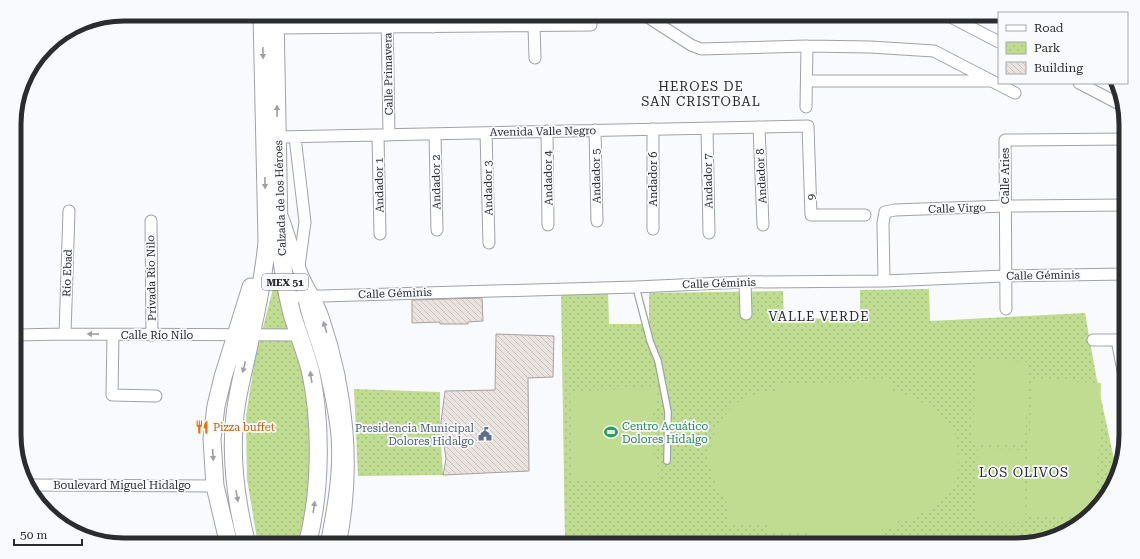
<svg xmlns="http://www.w3.org/2000/svg" width="1140" height="559" viewBox="0 0 1140 559" font-family="'Roboto Serif',serif">
	<style>
		.park { fill: url(#park-dots) }
		.garden { fill: #bfdc90 }
		.building { fill: url(#building-back-hatch); stroke: #a7a09d }
		.lines { fill: none; stroke-linecap: round; stroke-linejoin: round }
		.service-casing { stroke: #9fa2a8; stroke-width: 8 }
		.minor-casing { stroke: #9fa2a8; stroke-width: 13 }
		.tertiary-casing { stroke: #9fa2a8; stroke-width: 15 }
		.primary-casing { stroke: #9fa2a8; stroke-width: 19 }
		.service { stroke: #fff; stroke-width: 5.5 }
		.minor { stroke: #fff; stroke-width: 11 }
		.tertiary { stroke: #fff; stroke-width: 13 }
		.primary { stroke: #fff; stroke-width: 17 }
		.oneway { fill: #a0a0a1 }
		.labels { text-anchor: middle; stroke-width: 3.5; stroke-linejoin: round; paint-order: stroke }
		.shield { fill: #f8fafe; stroke: #686a6d; stroke-width: 1 }
		.shield-label { font-size: 10px; font-weight: bold; fill: #2b2c2f }
		.street-label { font-size: 11px; fill: #2b2c2f; stroke: #f8fafe }
		.leisure-label { font-size: 11px; fill: #27864d; stroke: #f8fafe; text-anchor: start }
		.food-label { font-size: 11px; fill: #c56008; stroke: #f8fafe; text-anchor: start }
		.service-label { font-size: 11px; fill: #4e5e75; stroke: #f8fafe; text-anchor: end }
		.quarter-label { font-size: 13px; letter-spacing: 1px; fill: #2b2c2f; stroke: #f8fafe }
		.rim { fill: none; stroke: #2b2c2f; stroke-width: 5 }
	</style>
	<defs>
		<pattern id="park-dots" width="8" height="8" patternUnits="userSpaceOnUse"><rect width="8" height="8" fill="#bfdc90"/><path d="M2 2h.1M6 6h.1" fill="none" stroke="#a4bd7c" stroke-width="1.8" stroke-linecap="round"/></pattern>
		<pattern id="building-back-hatch" width="6" height="6" patternUnits="userSpaceOnUse"><rect width="6" height="6" fill="#eae3df"/><path d="M-1 5l2 2M0 0l6 6M5-1l2 2" fill="none" stroke="#c9c3c0"/></pattern>
	</defs>
	<rect width="100%" height="100%" fill="#f8fafe"/>
	<path class="park" d="M 277,236 L 297,333 L 315,438 L 306,545 L 258,545 L 247,479 L 246,416 L 255,358 L 274,285 Z
		M 929,289 L 930,321 L 1085,313 L 1096,375 L 1117,473 L 1115,483 L 1077,527 L 1023,545 L 565,545 L 561,291 L 608,291 L 609,324 L 649,324 L 649,293 L 783,291 L 784,319 L 860,318 L 860,290 Z
		M 354,389 L 440,392 L 440,430 L 443,475 L 358,476 Z"/>
	<path class="garden" d="M 976,360 L 1029,362 L 1025,445 L 973,443 Z
		M 1032,380 L 1101,383 L 1096,505 L 1085,517 L 1026,515 Z
		M 890,381 L 893,390 L 898,393 L 912,396 L 946,419 L 956,437 L 957,454 L 963,454 L 963,461 L 958,462 C 958,465 959,468 958,471 C 954,491 936,510 916,515 L 916,521 L 898,521 L 898,528 L 882,528 L 881,544 L 807,544 L 807,531 L 769,531 L 769,525 L 727,525 L 727,503 L 717,488 L 709,460 L 710,446 L 716,428 L 734,404 L 759,392 L 776,391 L 776,384 Z
		M 657,389 L 657,409 L 651,409 L 652,454 L 657,454 L 658,479 L 573,481 L 570,391 Z
		M 978,449 L 1025,450 L 1023,522 L 975,521 Z"/>
	<path class="building" d="M 482,298 L 483,321 L 468,322 L 468,324 L 440,324 L 440,322 L 412,323 L 412,300 Z
		M 496,334 L 554,336 L 553,377 L 528,378 L 529,471 L 443,475 L 446,459 L 443,438 L 440,430 L 445,391 L 495,390 Z"/>
	<g class="lines">
		<g class="service-casing">
			<path id="service" d="M 636,287 L 650,341 L 658,361 L 668,412 L 667,461"/>
		</g>
		<g class="minor-casing">
			<path id="minor" d="M 387,14 L 389,135
				M 433,14 L 433,27
				M 643,14 L 691,45 L 701,49 L 807,46 L 870,47 L 934,51 L 1015,93
				M 945,14 L 999,42
				M 276,28 L 591,25
				M 535,58 L 534,26 L 543,14
				M 807,81 L 990,81
				M 1079,83 L 1123,106
				M 806,107 L 807,46
				M 759,127 L 763,225
				M 707,128 L 709,233
				M 653,129 L 653,229
				M 595,130 L 597,221
				M 547,131 L 548,225
				M 486,133 L 489,243
				M 435,134 L 437,230
				M 378,135 L 380,234
				M 278,137 L 808,126 L 811,215 L 865,215
				M 295,137 L 305,222 L 299,266
				M 151,221 L 152,335
				M 884,281 L 883,223 L 885,212 L 895,210 L 1005,206 L 1125,205
				M 745,282 L 746,314
				M 288,297 L 636,287 L 745,282 L 884,281 L 1005,276 L 1126,274
				M 1006,309 L 1005,140 L 1125,139
				M 65,334 L 69,211
				M 15,335 L 65,334 L 300,335
				M 113,335 L 112,395 L 156,396
				M 1126,337 L 1117,340 L 1126,386
				M 1093,340 L 1117,340
				M 30,485 L 215,486"/>
		</g>
		<g class="tertiary-casing">
			<path id="tertiary" d="M 282,218 C 289,237 294,257 302,276 C 308,290 317,302 322,317 C 347,390 355,469 339,545
				M 303,284 C 305,313 319,341 326,369 C 331,391 336,413 338,436 C 341,472 334,509 327,545"/>
		</g>
		<g class="primary-casing">
			<path id="primary" d="M 275,14 L 279,230 C 281,259 285,286 292,314 C 298,333 305,351 310,369 C 322,422 321,493 307,545
				M 229,545 L 215,486 L 212,439 L 216,406 L 223,377 L 251,287
				M 247,545 C 236,502 230,459 235,415 C 238,388 246,362 251,335 C 258,304 264,273 267,242 L 262,14"/>
		</g>
		<use href="#service" class="service"/>
		<use href="#minor" class="minor"/>
		<use href="#tertiary" class="tertiary"/>
		<use href="#primary" class="primary"/>
	</g>
	<defs><path id="oneway-solid" d="M-6-.8H1V-3.2L6.5 0L1 3.2V.8H-6Z"/></defs>
	<g class="oneway">
		<use href="#oneway-solid" transform="translate(263 53) rotate(89)"/>
		<use href="#oneway-solid" transform="translate(277 111) rotate(-91)"/>
		<use href="#oneway-solid" transform="translate(265 183) rotate(89)"/>
		<use href="#oneway-solid" transform="translate(325 327) rotate(-107)"/>
		<use href="#oneway-solid" transform="translate(93 334) rotate(-179)"/>
		<use href="#oneway-solid" transform="translate(244 367) rotate(104)"/>
		<use href="#oneway-solid" transform="translate(311 377) rotate(-99)"/>
		<use href="#oneway-solid" transform="translate(213 455) rotate(86)"/>
		<use href="#oneway-solid" transform="translate(237 496) rotate(80)"/>
		<use href="#oneway-solid" transform="translate(314 507) rotate(-82)"/>
	</g>
	<defs>
		<g id="restaurant-bare" transform="scale(1.08)"><path d="M-5-6h1v4h1v-4h1v4h1v-4h1v5L-1.5 .5V6h-2V.5L-5-1ZM5-6V6H3V1.5H1.5Q1.5-4 5-6Z" fill="#e8710a" stroke="#f8fafe" stroke-width="2.5" paint-order="stroke"/></g>
		<g id="stadium-bare" transform="scale(1.08)"><path d="M0-5a6.5 5 0 1 0 0 10a6.5 5 0 1 0 0-10ZM-3.5-1.8h7v3.6h-7Z" fill="#2e9e5b" stroke="#f8fafe" stroke-width="2.5" paint-order="stroke"/></g>
		<g id="civic-bare" transform="scale(1.08)"><path d="M-.6-6.5H3V-4.5H.6V-3L4-1V1h2V6H-6V1h2V-1L-.6-3ZM-1.2 2.5V6h2.4V2.5Z" fill="#5c6f8a" stroke="#f8fafe" stroke-width="2.5" paint-order="stroke"/></g>
	</defs>
	<g fill-rule="evenodd">
		<use href="#restaurant-bare" x="202" y="427"/>
		<use href="#stadium-bare" x="611" y="432"/>
		<use href="#civic-bare" x="485" y="434"/>
	</g>
	<g class="labels">
		<rect class="shield" x="262" y="274" width="46" height="16" rx="3"/>
		<g class="shield-label">
			<text x="285" y="286">MEX 51</text>
		</g>
		<g class="street-label">
			<text transform="translate(388 74) rotate(-91)" y="4">Calle Primavera</text>
			<text transform="translate(543 131) rotate(-1)" y="4">Avenida Valle Negro</text>
			<text transform="translate(596 176) rotate(-91)" y="4">Andador 5</text>
			<text transform="translate(761 176) rotate(-93)" y="4">Andador 8</text>
			<text transform="translate(1005 176) rotate(-90)" y="4">Calle Aries</text>
			<text transform="translate(548 178) rotate(-91)" y="4">Andador 4</text>
			<text transform="translate(653 179) rotate(-90)" y="4">Andador 6</text>
			<text transform="translate(708 181) rotate(-91)" y="4">Andador 7</text>
			<text transform="translate(436 182) rotate(-91)" y="4">Andador 2</text>
			<text transform="translate(379 185) rotate(-91)" y="4">Andador 1</text>
			<text transform="translate(488 188) rotate(-91)" y="4">Andador 3</text>
			<text transform="translate(811 197) rotate(-92)" y="4">9</text>
			<text transform="translate(280 198) rotate(-92)" y="4">Calzada de los Héroes</text>
			<text transform="translate(957 208) rotate(-2)" y="4">Calle Virgo</text>
			<text transform="translate(67 273) rotate(-88)" y="4">Río Ebad</text>
			<text transform="translate(1043 275) rotate(-1)" y="4">Calle Géminis</text>
			<text transform="translate(151 278) rotate(-91)" y="4">Privada Río Nilo</text>
			<text transform="translate(719 283) rotate(-2)" y="4">Calle Géminis</text>
			<text transform="translate(395 293) rotate(-2)" y="4">Calle Géminis</text>
			<text x="157" y="339">Calle Río Nilo</text>
			<text x="122" y="489">Boulevard Miguel Hidalgo</text>
		</g>
		<g class="leisure-label">
			<text x="622" y="430">Centro Acuático<tspan x="622" dy="13">Dolores Hidalgo</tspan></text>
		</g>
		<g class="food-label">
			<text x="213" y="431">Pizza buffet</text>
		</g>
		<g class="service-label">
			<text x="474" y="432">Presidencia Municipal<tspan x="474" dy="13">Dolores Hidalgo</tspan></text>
		</g>
		<g class="quarter-label">
			<text x="701" y="91">HEROES DE<tspan x="701" dy="15">SAN CRISTOBAL</tspan></text>
			<text x="819" y="321">VALLE VERDE</text>
			<text x="1024" y="477">LOS OLIVOS</text>
		</g>
	</g>
	<path d="M0 0H1140V559H0ZM124 21H1016A103 103 0 0 1 1119 124V435A103 103 0 0 1 1016 538H124A103 103 0 0 1 21 435V124A103 103 0 0 1 124 21Z" fill="#f8fafe" fill-rule="evenodd"/>
	<path class="rim" d="M124 21H1016A103 103 0 0 1 1119 124V435A103 103 0 0 1 1016 538H124A103 103 0 0 1 21 435V124A103 103 0 0 1 124 21Z"/>
	<rect x="998" y="12" width="130" height="72" fill="#f8fafe" stroke="#a6a8ab"/>
	<rect x="1006" y="25" width="20" height="6" fill="#ffffff" stroke="#a6a8ab"/>
	<text x="1034" y="32" font-size="12" fill="#2b2c2f">Road</text>
	<rect x="1006" y="42" width="20" height="12" fill="url(#park-dots)" stroke="#a6a8ab"/>
	<text x="1034" y="52" font-size="12" fill="#2b2c2f">Park</text>
	<rect x="1006" y="62" width="20" height="12" fill="url(#building-back-hatch)" stroke="#a6a8ab"/>
	<text x="1034" y="72" font-size="12" fill="#2b2c2f">Building</text>
	<path d="M14 539v6h68v-6" fill="none" stroke="#2b2c2f" stroke-width="2"/>
	<text x="20" y="539" font-size="12" fill="#2b2c2f" stroke="#f8fafe" stroke-width="3" paint-order="stroke">50 m</text>
</svg>
